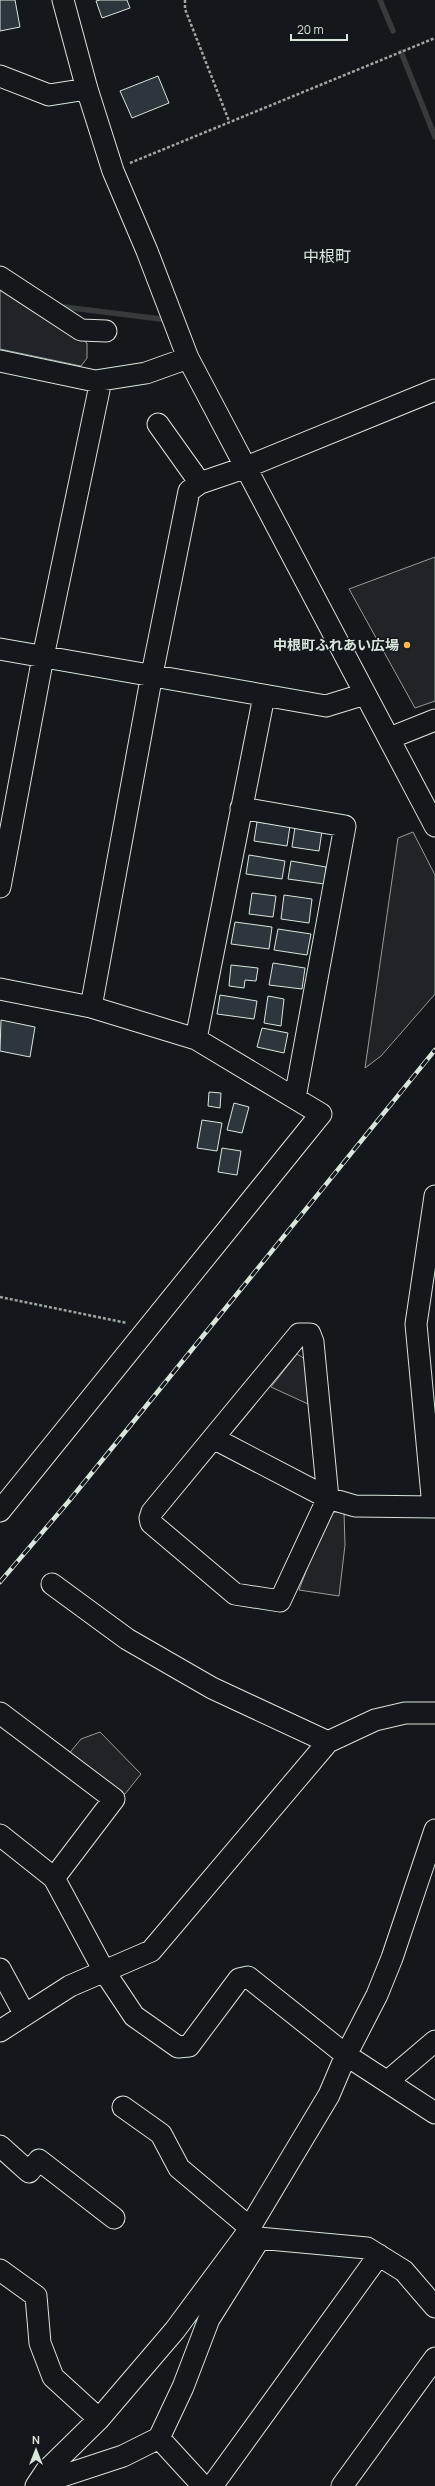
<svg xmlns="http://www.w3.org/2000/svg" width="435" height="2486" viewBox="0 0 435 2486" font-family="Manrope,'Noto Sans JP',sans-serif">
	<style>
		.green { fill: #202428; stroke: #939e99 }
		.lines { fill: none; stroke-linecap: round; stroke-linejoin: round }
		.stream { stroke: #363b3e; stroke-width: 5.5 }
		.building { fill: #2c363c; stroke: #d8e6dc }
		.minor-casing { stroke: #d8e6dc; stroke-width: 23 }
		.path { stroke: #9da8a2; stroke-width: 2.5; stroke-dasharray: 3 2; stroke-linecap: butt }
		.minor { stroke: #14181c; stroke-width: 21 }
		.rail-casing { stroke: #d8e6dc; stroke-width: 4.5 }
		.rail { stroke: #14181c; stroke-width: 3; stroke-dasharray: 9; stroke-linecap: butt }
		.poi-dot { fill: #ffb74d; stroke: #14181c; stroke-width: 1.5 }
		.labels { text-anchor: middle; stroke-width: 3; stroke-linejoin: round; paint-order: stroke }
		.poi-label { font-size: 14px; font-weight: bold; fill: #d8e6dc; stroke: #14181c; text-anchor: end }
		.quarter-label { font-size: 16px; fill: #d8e6dc; stroke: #14181c }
	</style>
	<rect width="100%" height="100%" fill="#14181c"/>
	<path class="green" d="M 0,281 L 87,343 L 87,358 L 81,366 L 0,349 Z
		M 435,557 L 435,701 L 415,708 L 349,589 Z
		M 413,832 L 435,875 L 435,994 L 381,1056 L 365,1068 L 398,838 Z
		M 297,1354 L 305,1359 L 308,1404 L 271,1387 Z
		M 344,1511 L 345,1545 L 339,1596 L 299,1590 L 328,1513 Z
		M 100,1732 L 141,1774 L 125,1794 L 114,1795 L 67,1756 L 81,1739 Z"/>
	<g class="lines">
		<path class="stream" d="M 380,0 L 393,31
			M 401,52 L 435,137
			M 64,307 L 169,320"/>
	</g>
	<path class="building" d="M 0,0 L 15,0 L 20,27 L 0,31 Z
		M 100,0 L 127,0 L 130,8 L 102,18 L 96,1 Z
		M 158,76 L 169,103 L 132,118 L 120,91 Z
		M 257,822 L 290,826 L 287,846 L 254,841 Z
		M 295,827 L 322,831 L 319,851 L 292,847 Z
		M 249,855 L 285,861 L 282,879 L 246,874 Z
		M 291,861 L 326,867 L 324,884 L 288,879 Z
		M 252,893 L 276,896 L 273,917 L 249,914 Z
		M 284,895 L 312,899 L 309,923 L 281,919 Z
		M 235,922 L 272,927 L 269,949 L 231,944 Z
		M 278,929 L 311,934 L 307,955 L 274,950 Z
		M 273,963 L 305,968 L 302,989 L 269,985 Z
		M 231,965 L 258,968 L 256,981 L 245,980 L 244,988 L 229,986 Z
		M 220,995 L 257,1001 L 254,1019 L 217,1014 Z
		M 268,996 L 284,999 L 281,1026 L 264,1023 Z
		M 1,1020 L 35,1027 L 30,1057 L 0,1051 Z
		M 262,1028 L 288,1033 L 284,1053 L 257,1047 Z
		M 209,1092 L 221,1093 L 220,1108 L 208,1106 Z
		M 234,1103 L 249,1107 L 242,1133 L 227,1130 Z
		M 202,1120 L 222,1123 L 217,1151 L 197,1148 Z
		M 222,1148 L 241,1151 L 237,1175 L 218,1172 Z"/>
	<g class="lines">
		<g class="minor-casing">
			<path id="minor" d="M 63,0 L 87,89 L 113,171 L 147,251 L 188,358 L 435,826
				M 0,76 L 49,95 L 87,89
				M 0,277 L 81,330 L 106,331
				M 0,361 L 95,381 L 146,373 L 188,358
				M 158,424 L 200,483
				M 0,649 L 326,706 L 365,694
				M 390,738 L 435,720
				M 241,808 L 345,826 L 295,1098
				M 0,887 L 43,657 L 99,390 L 95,381
				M 0,989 L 91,1007 L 196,1039 L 321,1114 L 0,1511
				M 91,1007 L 152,674 L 189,491 L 200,483 L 244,468 L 435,390
				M 196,1039 L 264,696
				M 299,1334 L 310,1334 L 313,1342 L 328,1498 L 280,1601 L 235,1594 L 151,1523 L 150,1518 L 152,1512 Z
				M 215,1439 L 328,1498 L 355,1506 L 435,1507
				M 433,1507 L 416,1324 L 435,1196
				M 52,1584 L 127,1639 L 212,1688 L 328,1742
				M 0,1713 L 114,1799 L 54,1878
				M 0,1835 L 54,1878 L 104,1971 L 134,2016 L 178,2047 L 189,2046 L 239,1979 L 248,1977 L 346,2055 L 435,2113
				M 0,1969 L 25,2015
				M 0,2031 L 70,1986 L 151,1951 L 328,1742 L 375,1720 L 405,1713 L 435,1713
				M 388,2081 L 435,2041
				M 123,2107 L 161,2134 L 179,2168 L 242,2221 L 251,2223
				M 0,2146 L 29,2172 L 39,2160 L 114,2218
				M 247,2237 L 367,2248 L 404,2271 L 435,2307
				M 0,2270 L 36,2296 L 40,2343 L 53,2377 L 99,2419
				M 159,2438 L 203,2486
				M 38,2484 L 123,2456 L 159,2438 L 183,2387 L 209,2319 L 260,2238
				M 36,2486 L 46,2471 L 99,2419 L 175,2330 L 244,2237 L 329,2095 L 346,2055 L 377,1995 L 392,1958 L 435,1830
				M 212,2486 L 379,2255
				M 342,2486 L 435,2358"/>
		</g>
		<path class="path" d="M 185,0 L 185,9 L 229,121
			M 130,163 L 435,38
			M 0,1297 L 127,1323"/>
		<use href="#minor" class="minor"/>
		<g class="rail-casing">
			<path id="rail" d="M 0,1582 L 69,1501 L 435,1050"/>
		</g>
		<use href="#rail" class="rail"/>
	</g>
	<circle class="poi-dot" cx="407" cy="645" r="4"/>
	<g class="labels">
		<g class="poi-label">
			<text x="399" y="650">中根町ふれあい広場</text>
		</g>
		<g class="quarter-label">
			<text x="327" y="262">中根町</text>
		</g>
	</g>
	<g transform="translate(36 2450)" stroke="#14181c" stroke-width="3" paint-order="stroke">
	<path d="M0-3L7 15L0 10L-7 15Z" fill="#d8e6dc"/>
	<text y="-6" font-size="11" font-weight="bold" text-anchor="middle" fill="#d8e6dc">N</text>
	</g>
	<path d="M291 34v6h56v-6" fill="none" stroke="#d8e6dc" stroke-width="2"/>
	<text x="297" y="34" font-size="12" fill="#d8e6dc" stroke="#14181c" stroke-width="3" paint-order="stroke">20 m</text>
</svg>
